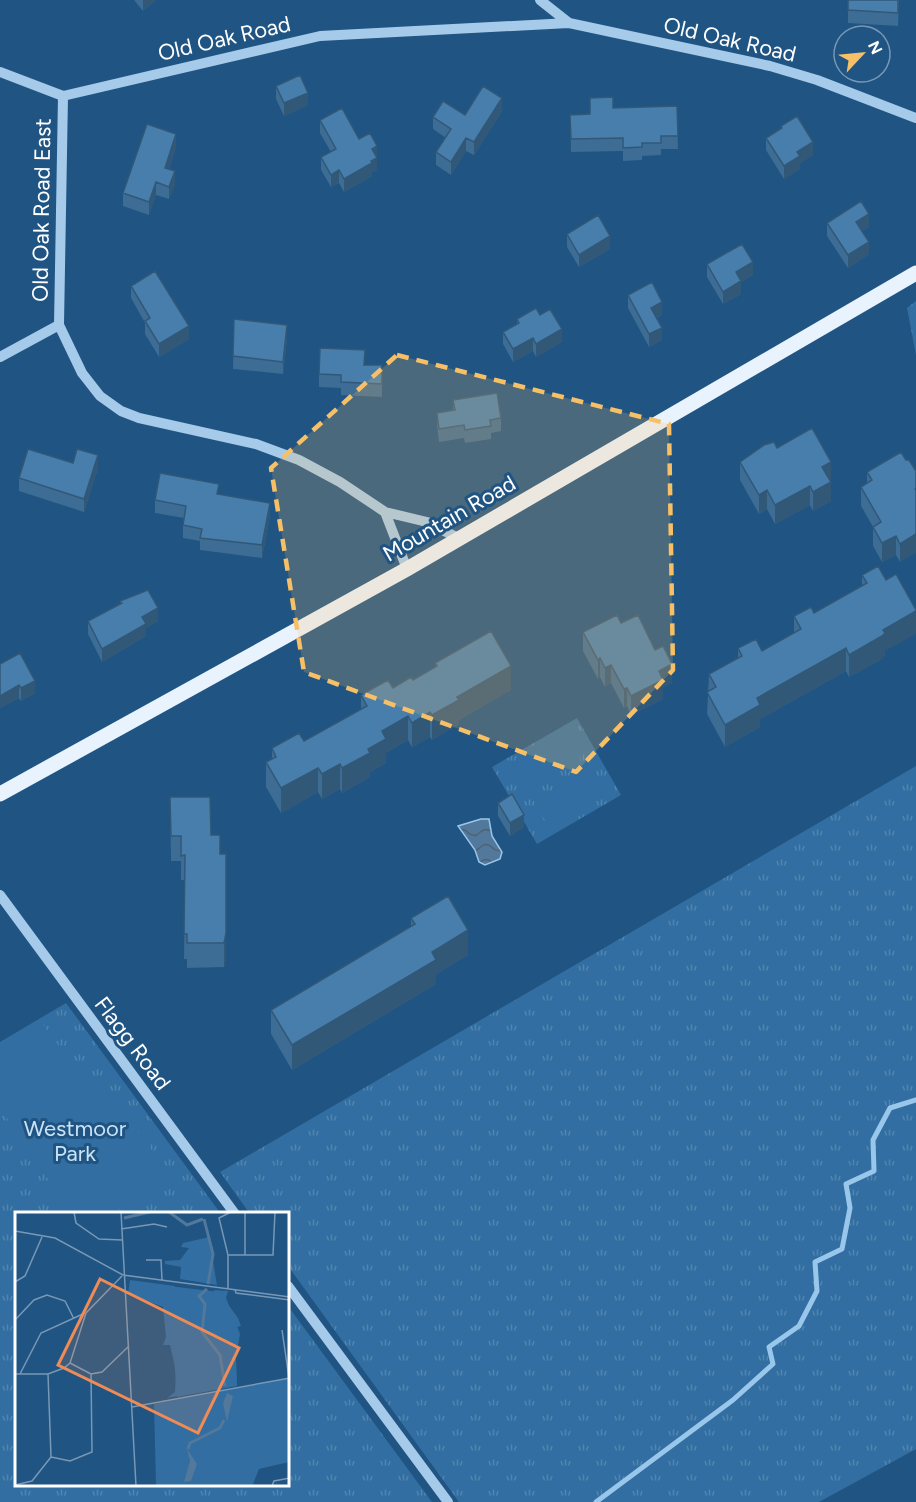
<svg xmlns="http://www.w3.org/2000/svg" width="916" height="1502" viewBox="0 0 916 1502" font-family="Figtree,sans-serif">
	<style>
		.forest { fill: url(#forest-crowns) }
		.park { fill: url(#park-tufts) }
		.garden { fill: #326ea1 }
		.water { fill: url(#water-waves); stroke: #99c7eb; stroke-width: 1.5 }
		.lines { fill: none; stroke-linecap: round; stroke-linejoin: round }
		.stream { stroke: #99c7eb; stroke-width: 5 }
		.minor { stroke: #a6cae9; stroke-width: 10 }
		.major { stroke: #e9f3fe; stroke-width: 15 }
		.wall { fill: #3d6c94 }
		.shaded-wall { fill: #325878 }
		.building { fill: #477eac; stroke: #325878; stroke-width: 1.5 }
		.marked { fill: #f8c066; fill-opacity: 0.2; stroke: #f8c066; stroke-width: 4.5; stroke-dasharray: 12 8; stroke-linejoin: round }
		.labels { text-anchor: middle; stroke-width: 6; stroke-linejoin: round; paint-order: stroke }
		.street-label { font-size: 22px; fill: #fff; stroke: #1f5483 }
		.park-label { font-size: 22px; fill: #cae3f7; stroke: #1f5483 }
		.inset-river { fill: none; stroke: #52789b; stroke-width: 3 }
		.inset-road { fill: none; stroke: #7998b5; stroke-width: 1.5 }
		.view { fill: #ef8b55; fill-opacity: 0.15; stroke: #ef8b55; stroke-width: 3 }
		.inset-edge { fill: none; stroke: #fff; stroke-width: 3 }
	</style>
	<defs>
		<pattern id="forest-crowns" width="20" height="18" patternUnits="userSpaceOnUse" patternTransform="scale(1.5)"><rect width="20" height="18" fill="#326ea1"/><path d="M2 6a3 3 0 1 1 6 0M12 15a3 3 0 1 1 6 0" fill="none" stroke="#5184af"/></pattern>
		<pattern id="park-tufts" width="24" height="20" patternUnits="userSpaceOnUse" patternTransform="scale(1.5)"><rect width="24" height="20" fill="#326ea1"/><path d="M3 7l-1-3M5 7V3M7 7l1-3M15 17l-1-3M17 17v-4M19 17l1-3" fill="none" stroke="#5184af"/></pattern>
		<pattern id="water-waves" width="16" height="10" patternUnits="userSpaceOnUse" patternTransform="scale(1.5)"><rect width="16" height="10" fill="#52789b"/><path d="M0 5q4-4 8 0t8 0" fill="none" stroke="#4f6274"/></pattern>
	</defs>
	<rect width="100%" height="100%" fill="#1f5483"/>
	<path class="forest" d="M 916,301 L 916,355 L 907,308 Z"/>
	<path class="park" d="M 577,718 L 621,795 L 537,844 L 492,767 Z
		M 916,766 L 916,1449 L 819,1502 L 459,1502 L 288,1266 L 288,1214 L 250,1214 L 220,1172 Z
		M 66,1003 L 221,1214 L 16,1214 L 16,1486 L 288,1486 L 288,1306 L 432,1502 L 0,1502 L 0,1042 Z"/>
	<path class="garden" d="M 566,734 L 581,759 L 526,790 L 512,765 Z
		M 588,770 L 602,795 L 548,826 L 534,801 Z
		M 42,1023 L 90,1088 L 102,1083 L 174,1180 L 111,1214 L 64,1214 L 46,1175 L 0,1108 L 0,1047 Z"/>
	<path class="water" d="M 481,819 L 489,819 L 492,836 L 502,852 L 500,859 L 485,865 L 479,862 L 475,850 L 458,826 Z"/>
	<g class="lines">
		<path class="stream" d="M 596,1502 L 733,1400 L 773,1364 L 769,1347 L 799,1326 L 817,1291 L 815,1262 L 842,1249 L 850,1208 L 846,1184 L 874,1171 L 873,1140 L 890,1108 L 916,1100"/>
		<path class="minor" d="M 540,0 L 569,23
			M 0,72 L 63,96 L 320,36 L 569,23 L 770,66 L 817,80 L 916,118
			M 63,96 L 59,325 L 82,373 L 100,396 L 121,411 L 139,418 L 256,444 L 299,460 L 340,482 L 385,512 L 427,522 L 458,538
			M 0,357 L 59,325
			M 385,512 L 407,569
			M 0,895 L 235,1214
			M 288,1286 L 448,1502"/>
		<path class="major" d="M 0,794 L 407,569 L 916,273"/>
	</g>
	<path class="wall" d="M 134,0 L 156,0 L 143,11 Z
		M 848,0 L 899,0 L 898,26 L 848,23 Z
		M 276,86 L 308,105 L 284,116 L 276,99 Z
		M 677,106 L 678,149 L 661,149 L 661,155 L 642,156 L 642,160 L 623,161 L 623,151 L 571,152 L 570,115 L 590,114 L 613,108 Z
		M 502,111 L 474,155 L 466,151 L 451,175 L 436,165 L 436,152 L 446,138 L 433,129 L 433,117 L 465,115 Z
		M 320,120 L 359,139 L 377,146 L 377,170 L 372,172 L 372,176 L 344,192 L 339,183 L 331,187 L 321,170 L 321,157 L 331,152 L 320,133 Z
		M 781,126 L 813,155 L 800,163 L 800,169 L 784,179 L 766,150 L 766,138 L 781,128 Z
		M 176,147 L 169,169 L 175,184 L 169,199 L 156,195 L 149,215 L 123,206 L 123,193 Z
		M 827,223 L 869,227 L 862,231 L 869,254 L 848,268 L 827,236 Z
		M 567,234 L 610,249 L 579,267 L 567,247 Z
		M 707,264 L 753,275 L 741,282 L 741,294 L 723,304 L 707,277 Z
		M 131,286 L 189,339 L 159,357 L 145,334 L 145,323 L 131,298 Z
		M 628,295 L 662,315 L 657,318 L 662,340 L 649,347 L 628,308 Z
		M 540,315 L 562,342 L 536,357 L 533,351 L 513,362 L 503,344 L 503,332 L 517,324 L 517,319 Z
		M 234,319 L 287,338 L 283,374 L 233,369 Z
		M 365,365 L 382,365 L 382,397 L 341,395 L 341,388 L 319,387 L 319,374 Z
		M 453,400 L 501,418 L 501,431 L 491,433 L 491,439 L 465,443 L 464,438 L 439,442 L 437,425 L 437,413 L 453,410 Z
		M 777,448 L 831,481 L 830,482 L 831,501 L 813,511 L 810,505 L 775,524 L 767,509 L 759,514 L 740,480 L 740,462 Z
		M 901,452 L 900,562 L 896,555 L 882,562 L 873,546 L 873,527 L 861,506 L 861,487 L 867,484 L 867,472 Z
		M 73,463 L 98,468 L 84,512 L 19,491 L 19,478 Z
		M 219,494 L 270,516 L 262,558 L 200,550 L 200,541 L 183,538 L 183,525 L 184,518 L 155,513 L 155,500 Z
		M 878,566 L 885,655 L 882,659 L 849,677 L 846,671 L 760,719 L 760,727 L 725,747 L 707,714 L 709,674 L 738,658 L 738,648 L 762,651 L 794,633 L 794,616 L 814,613 L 862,586 L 862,575 Z
		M 120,601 L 158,621 L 146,628 L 146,636 L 102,662 L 88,634 L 88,621 L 120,604 Z
		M 621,623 L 672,683 L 663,687 L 663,699 L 631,715 L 627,706 L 624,708 L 611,683 L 605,687 L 600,677 L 598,679 L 583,651 L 583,632 Z
		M 435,663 L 511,690 L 459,720 L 459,724 L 432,740 L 430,737 L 412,747 L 408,740 L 386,753 L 386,763 L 370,772 L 370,777 L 342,793 L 340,789 L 322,799 L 318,792 L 281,813 L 266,787 L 266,762 L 272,759 L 272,748 L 304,741 L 361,709 L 361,695 L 393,688 L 413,680 L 435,667 Z
		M 0,664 L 35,693 L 21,701 L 19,698 L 0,708 Z
		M 170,797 L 211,835 L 220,854 L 226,958 L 224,967 L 187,968 L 187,959 L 184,959 L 185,880 L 181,880 L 181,861 L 171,861 Z
		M 498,803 L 524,827 L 510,836 L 498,816 Z
		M 411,918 L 468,955 L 436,974 L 436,984 L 292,1070 L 271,1034 L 271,1010 L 411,927 Z"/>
	<path class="shaded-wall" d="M 143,0 L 156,0 L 143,11 Z
		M 308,93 L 308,105 L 284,116 L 284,103 Z
		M 502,98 L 502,111 L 474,155 L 474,142 Z
		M 176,134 L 176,147 L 165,181 L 165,168 Z
		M 466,138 L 466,151 L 451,175 L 451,162 Z
		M 813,142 L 813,155 L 800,163 L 800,169 L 784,179 L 784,166 L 797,152 Z
		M 377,146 L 377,170 L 372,172 L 372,176 L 344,192 L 344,179 L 372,149 Z
		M 339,170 L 339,183 L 331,187 L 331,175 Z
		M 175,171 L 175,184 L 169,199 L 169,187 Z
		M 156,182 L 156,195 L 149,215 L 149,202 Z
		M 869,214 L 869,227 L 856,235 L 856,222 Z
		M 610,236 L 610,249 L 579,267 L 579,255 Z
		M 869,242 L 869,254 L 848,268 L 848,255 Z
		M 753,262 L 753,275 L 741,282 L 741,294 L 723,304 L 723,292 L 736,272 Z
		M 662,302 L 662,315 L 651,321 L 651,308 Z
		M 287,325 L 287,338 L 283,374 L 283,362 Z
		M 189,326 L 189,339 L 159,357 L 159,344 Z
		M 662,328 L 662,340 L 649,347 L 649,334 Z
		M 562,329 L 562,342 L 536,357 L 536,344 Z
		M 533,338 L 533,351 L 513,362 L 513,349 Z
		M 98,455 L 98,468 L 84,512 L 84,499 Z
		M 831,462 L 831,481 L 822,486 L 822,467 Z
		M 831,482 L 831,501 L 813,511 L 813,492 Z
		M 810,486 L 810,505 L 775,524 L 775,505 Z
		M 767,490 L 767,509 L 759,514 L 759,495 Z
		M 270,503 L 270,516 L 262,558 L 262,545 Z
		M 916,534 L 916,553 L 900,562 L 900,544 Z
		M 896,536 L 896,555 L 882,562 L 882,543 Z
		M 158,608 L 158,621 L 146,628 L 146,636 L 102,662 L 102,649 L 142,617 Z
		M 916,611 L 916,634 L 885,651 L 885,655 L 882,659 L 849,677 L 849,655 L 883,630 Z
		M 846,648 L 846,671 L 760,719 L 760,727 L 725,747 L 725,725 L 757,698 Z
		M 600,658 L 600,677 L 598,679 L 598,660 Z
		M 672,664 L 672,683 L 663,687 L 663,699 L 631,715 L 631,696 L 659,671 Z
		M 611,665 L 611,683 L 605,687 L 605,668 Z
		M 511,666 L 511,690 L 459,720 L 459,724 L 432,740 L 432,715 L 457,697 Z
		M 35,681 L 35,693 L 21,701 L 21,688 Z
		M 19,685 L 19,698 L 0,708 L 0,696 Z
		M 627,688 L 627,706 L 624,708 L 624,689 Z
		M 430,712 L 430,737 L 412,747 L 412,723 Z
		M 408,716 L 408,740 L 386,753 L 386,763 L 370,772 L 370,777 L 342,793 L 342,768 L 368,749 L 382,731 Z
		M 340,764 L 340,789 L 322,799 L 322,774 Z
		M 318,768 L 318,792 L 281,813 L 281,788 Z
		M 524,815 L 524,827 L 510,836 L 510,823 Z
		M 468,930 L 468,955 L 436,974 L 436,984 L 292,1070 L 292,1045 L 432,952 Z
		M 226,933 L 226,958 L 224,967 L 224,943 Z"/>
	<path class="building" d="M 848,0 L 898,0 L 898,13 L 848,10 Z
		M 300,75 L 308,93 L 284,103 L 276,86 Z
		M 483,86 L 502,98 L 474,142 L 466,138 L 451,162 L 436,152 L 451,129 L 433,117 L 443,101 L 465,115 Z
		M 613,97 L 613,108 L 677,106 L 678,136 L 661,136 L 661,143 L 642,143 L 642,147 L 623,148 L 623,138 L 571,139 L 570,115 L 590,114 L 590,98 Z
		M 342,108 L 359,139 L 370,133 L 377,146 L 372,149 L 377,158 L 371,161 L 372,163 L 344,179 L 339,170 L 331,175 L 321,157 L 336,149 L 320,120 Z
		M 797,116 L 813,142 L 797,152 L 800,156 L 784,166 L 766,138 L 782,128 L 781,126 Z
		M 147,124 L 176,134 L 165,168 L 175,171 L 169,187 L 156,182 L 149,202 L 123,193 Z
		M 861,201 L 869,214 L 856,222 L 869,242 L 848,255 L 827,223 Z
		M 598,215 L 610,236 L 579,255 L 567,234 Z
		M 742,244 L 753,262 L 736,272 L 741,281 L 723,292 L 707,264 Z
		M 155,271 L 189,326 L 159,344 L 145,321 L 150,318 L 131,286 Z
		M 652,282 L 662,302 L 651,308 L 662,328 L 649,334 L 628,295 Z
		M 536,308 L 540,315 L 550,309 L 562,329 L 536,344 L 533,338 L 513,349 L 503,332 L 519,323 L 517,319 Z
		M 234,319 L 287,325 L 283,362 L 233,356 Z
		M 320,348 L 365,350 L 364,365 L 382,365 L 382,384 L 341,382 L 341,375 L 319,374 Z
		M 497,393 L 501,418 L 490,420 L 491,426 L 465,430 L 464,425 L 439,429 L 437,413 L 455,410 L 453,400 Z
		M 812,428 L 831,462 L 822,467 L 831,482 L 813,492 L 810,486 L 775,505 L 767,490 L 759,495 L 740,462 L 764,445 L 774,442 L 777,448 Z
		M 28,449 L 73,463 L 77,449 L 98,455 L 84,499 L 19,478 Z
		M 901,452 L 906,460 L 909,460 L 916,471 L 916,488 L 915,489 L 916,490 L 916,534 L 900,544 L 896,536 L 882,543 L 873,527 L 881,522 L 861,487 L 872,480 L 867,472 Z
		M 160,473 L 219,484 L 217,494 L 270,503 L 262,545 L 200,538 L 202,529 L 183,525 L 186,506 L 155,500 Z
		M 878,566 L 886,580 L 896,574 L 916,610 L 916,611 L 883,630 L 885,633 L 882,636 L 849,655 L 846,648 L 757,698 L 760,705 L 725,725 L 707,692 L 716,687 L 709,674 L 742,656 L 738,648 L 756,639 L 762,651 L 801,629 L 794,616 L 811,607 L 814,613 L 867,583 L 862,575 Z
		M 148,590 L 158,608 L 142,617 L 146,624 L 102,649 L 88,621 L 122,603 L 120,601 Z
		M 617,615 L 621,623 L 638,615 L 655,650 L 663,646 L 672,664 L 659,671 L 663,680 L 631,696 L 627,688 L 624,689 L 611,665 L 605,668 L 600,658 L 598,660 L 583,632 Z
		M 491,631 L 511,666 L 457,697 L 459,700 L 432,715 L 430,712 L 412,723 L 408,716 L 382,731 L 386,739 L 368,749 L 370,753 L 342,768 L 340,764 L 322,774 L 318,768 L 281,788 L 266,762 L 276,757 L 272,748 L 299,733 L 304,741 L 367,706 L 361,695 L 388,680 L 393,688 L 411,677 L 413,680 L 437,666 L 435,663 Z
		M 20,653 L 35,681 L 21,688 L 19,685 L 0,696 L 0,664 Z
		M 512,794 L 524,815 L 510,823 L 498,803 Z
		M 170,797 L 210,797 L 211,835 L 220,835 L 220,854 L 226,854 L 226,933 L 224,943 L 187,943 L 187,934 L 184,934 L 185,855 L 181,856 L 181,836 L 171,836 Z
		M 448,896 L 468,930 L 432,952 L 436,960 L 292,1045 L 271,1010 L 415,924 L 411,918 Z"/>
	<path class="marked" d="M 397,355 L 669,424 L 673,670 L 576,772 L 304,672 L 271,468 Z"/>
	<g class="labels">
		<g class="street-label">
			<text transform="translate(224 38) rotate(-13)" y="8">Old Oak Road</text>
			<text transform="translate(730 39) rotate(13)" y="8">Old Oak Road</text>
			<text transform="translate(41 210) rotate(-89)" y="8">Old Oak Road East</text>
			<text transform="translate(449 518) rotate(-30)" y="8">Mountain Road</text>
			<text transform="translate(133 1043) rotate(53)" y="8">Flagg Road</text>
		</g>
		<g class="park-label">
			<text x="75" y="1136">Westmoor<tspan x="75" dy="25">Park</tspan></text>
		</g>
	</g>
	<g transform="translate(15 1212)">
		<rect width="274" height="274" fill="#1f5483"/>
		<path d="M 115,68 L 160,74 L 161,86 L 198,93 L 199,78 L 213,79 L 211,86 L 225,122 L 221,145 L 222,173 L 152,186 L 160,180 L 161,160 L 155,133 L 148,133 L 151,125 L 148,95 L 113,82 Z" fill="#326ea1"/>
		<path d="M 194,25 L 202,73 L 165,67 L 166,55 L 150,52 L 150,49 L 165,48 L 174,36 L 166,35 L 168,31 ZM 154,74 L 204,80 L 223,106 L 226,114 L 219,116 L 222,174 L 162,185 ZM 274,166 L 274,250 L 244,257 L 238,272 L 244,274 L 141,274 L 139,192 Z" fill="#326ea1"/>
		<path d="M 161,190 L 161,202 L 141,204 L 140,195 Z" fill="#326ea1"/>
		<path d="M 212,181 L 218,184 L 212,210 L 208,191 ZM 172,237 L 182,252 L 176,269 L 169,270 L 175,249 Z" fill="#52789b"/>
		<path class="inset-river" d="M 154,0 L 172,13 L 188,7M 109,6 L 135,0M 189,7 L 198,42 L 193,72M 192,77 L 184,84 L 190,92 L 187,120 L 205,143 L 210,174M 173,237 L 175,231 L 205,216 L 209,208"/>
		<path class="inset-road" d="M 59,0 L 61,11 L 84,27 L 107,28M 106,0 L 121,274M 106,17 L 139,12 L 152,15M 0,19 L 40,26 L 108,63 L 275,85M 213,43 L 258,43 L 260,0M 230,43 L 230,0M 131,48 L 146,48 L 147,68M 0,70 L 10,64 L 27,25M 213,77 L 213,43 L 204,6 L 216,0M 220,78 L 221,81 L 275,88M 0,108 L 19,88 L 32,83 L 50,89 L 59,107M 267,118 L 274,166M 55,151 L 76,162M 0,162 L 33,162 L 49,156 L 55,151 L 71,101 L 107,64M 5,162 L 26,121 L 70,101M 33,162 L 36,245M 76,162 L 87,160 L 114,134M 117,195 L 275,166M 36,245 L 55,249 L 77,240 L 76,162M 0,273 L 17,269 L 36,245M 257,274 L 259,269 L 275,266"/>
		<path class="view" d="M 85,67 L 224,136 L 183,221 L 43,153 Z"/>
		<rect width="274" height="274" class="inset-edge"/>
	</g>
	<g transform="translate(862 54) rotate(64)"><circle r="28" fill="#1f5483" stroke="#7998b5" stroke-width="1.5"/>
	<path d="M0-4.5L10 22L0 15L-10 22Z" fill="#f8c066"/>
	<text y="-9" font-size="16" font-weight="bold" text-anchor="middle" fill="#ffffff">N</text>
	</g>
</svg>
